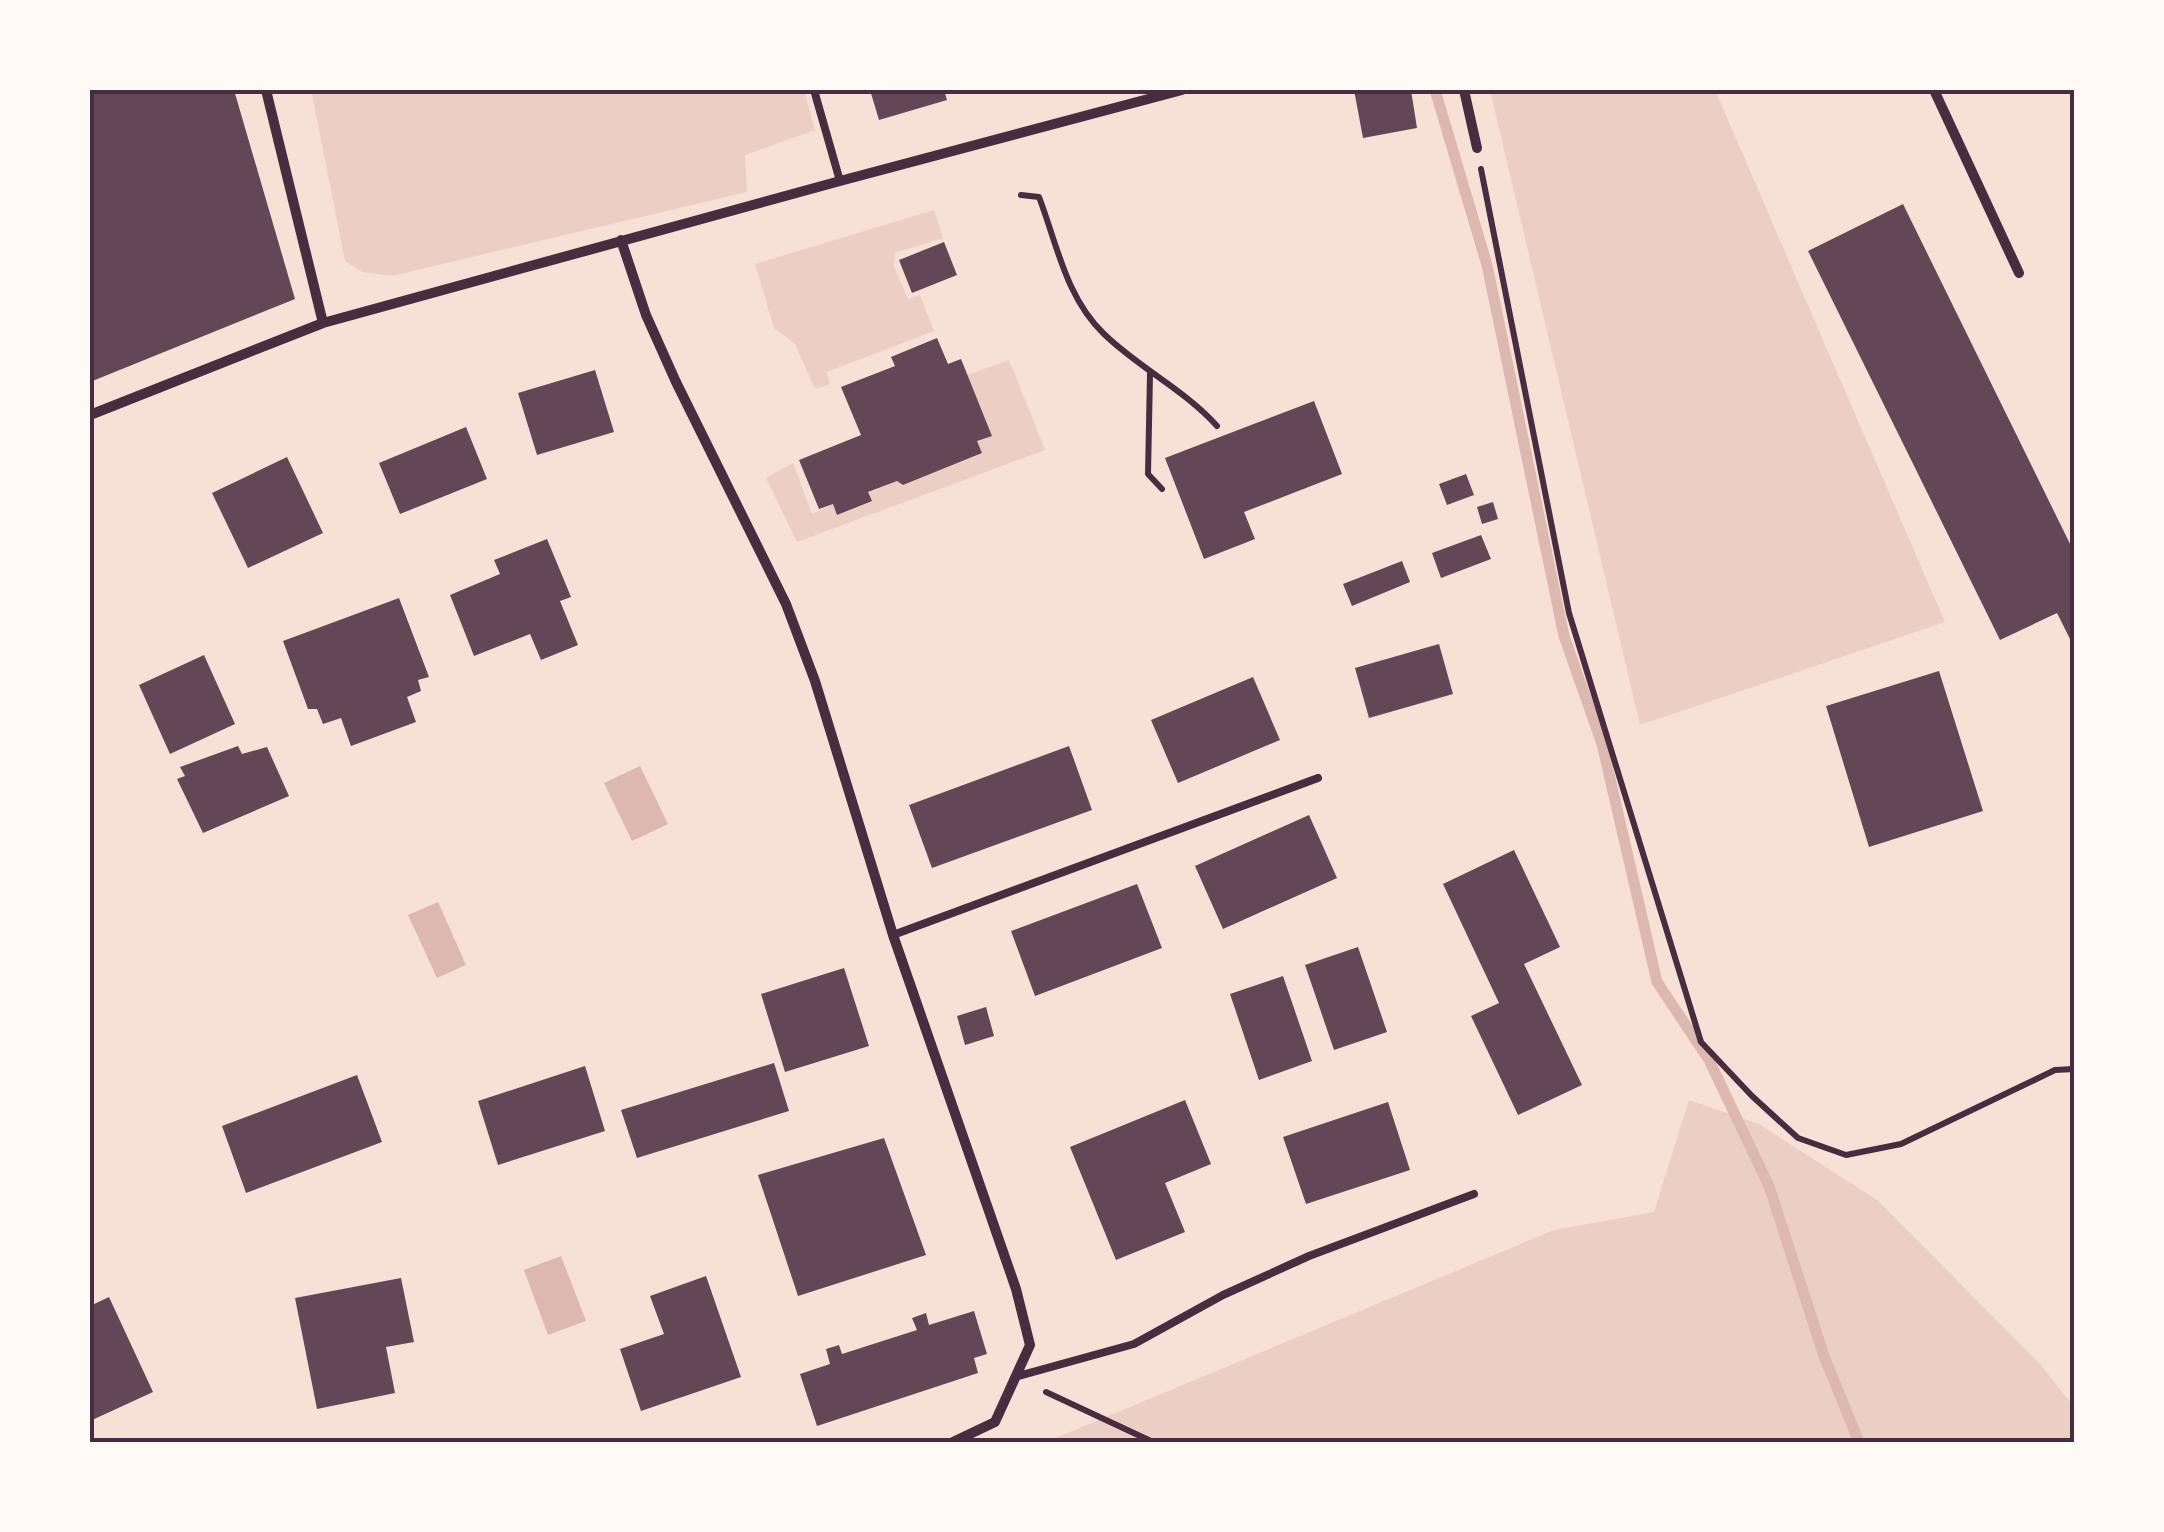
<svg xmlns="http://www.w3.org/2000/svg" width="2164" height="1532" viewBox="0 0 2164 1532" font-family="'Titillium Web',sans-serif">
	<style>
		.green { fill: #ebcfc5 }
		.water { fill: #dcb8b0 }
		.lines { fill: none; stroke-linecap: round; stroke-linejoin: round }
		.stream { stroke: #dcb8b0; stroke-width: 11 }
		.building { fill: #644757 }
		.path { stroke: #4a2c40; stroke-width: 6 }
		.service { stroke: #4a2c40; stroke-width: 8 }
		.minor { stroke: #4a2c40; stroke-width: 10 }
		.neatline { fill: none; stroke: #4a2c40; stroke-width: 4 }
	</style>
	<rect width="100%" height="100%" fill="#f7e1d7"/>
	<path class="green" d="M 311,90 L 804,90 L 815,130 L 745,155 L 747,192 L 392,276 L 362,272 L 345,261 Z
		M 1490,90 L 1715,90 L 1945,622 L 1640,725 Z
		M 934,210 L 943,238 L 895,253 L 894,266 L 908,299 L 920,295 L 934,331 L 827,372 L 830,384 L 817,389 L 813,385 L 795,344 L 774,328 L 755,264 Z
		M 1009,360 L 1045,450 L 797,542 L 766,478 L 793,463 L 812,514 L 833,504 L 837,514 L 868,493 L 897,481 L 903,485 L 981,454 L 977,441 L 992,435 L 967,375 Z
		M 1689,1100 L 1759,1124 L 1877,1200 L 2040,1364 L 2074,1407 L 2074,1442 L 1046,1442 L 1554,1230 L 1654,1212 Z"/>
	<path class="water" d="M 640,766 L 668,824 L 632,841 L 604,783 Z
		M 438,902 L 466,965 L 437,978 L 408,915 Z
		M 561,1256 L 586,1321 L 548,1335 L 524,1270 Z"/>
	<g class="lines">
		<path class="stream" d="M 1435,90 L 1487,265 L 1564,636 L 1602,744 L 1657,982 L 1709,1060 L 1769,1186 L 1824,1356 L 1859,1442"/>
	</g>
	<path class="building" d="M 90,90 L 234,90 L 295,299 L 90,382 Z
		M 870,90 L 944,90 L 947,100 L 879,120 Z
		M 1354,90 L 1411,90 L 1417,128 L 1363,138 Z
		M 1903,204 L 2074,552 L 2074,647 L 2057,613 L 2000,640 L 1808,251 Z
		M 944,242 L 957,275 L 912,293 L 899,260 Z
		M 937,338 L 948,364 L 961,359 L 992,436 L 977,441 L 982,453 L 903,485 L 897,481 L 868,492 L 872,501 L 837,515 L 833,504 L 819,509 L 799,460 L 861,435 L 841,387 L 895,366 L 891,357 Z
		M 595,370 L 614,432 L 537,455 L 518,393 Z
		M 1314,401 L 1342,474 L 1244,512 L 1255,539 L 1204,559 L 1165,458 Z
		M 466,427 L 487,479 L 400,514 L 379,463 Z
		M 287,457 L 323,533 L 248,568 L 212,493 Z
		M 1466,474 L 1474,495 L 1447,505 L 1439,484 Z
		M 1493,502 L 1498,519 L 1482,524 L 1477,507 Z
		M 1481,535 L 1491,559 L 1441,578 L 1432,553 Z
		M 547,539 L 571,597 L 560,601 L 578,645 L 541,660 L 530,634 L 474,656 L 450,595 L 500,574 L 494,560 Z
		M 1402,561 L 1410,582 L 1352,606 L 1343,584 Z
		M 399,598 L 429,677 L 418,680 L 421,691 L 407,697 L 416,722 L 351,746 L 341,718 L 323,724 L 317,709 L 308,709 L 283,641 Z
		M 1439,644 L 1453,694 L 1369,718 L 1355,668 Z
		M 204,655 L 235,724 L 170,754 L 139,685 Z
		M 1939,671 L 1983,811 L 1869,847 L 1826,706 Z
		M 1253,677 L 1280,740 L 1178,783 L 1151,720 Z
		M 238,746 L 242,754 L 267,747 L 289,796 L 203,833 L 177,779 L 185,776 L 180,767 Z
		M 1069,746 L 1092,810 L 932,868 L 909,805 Z
		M 1309,815 L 1337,878 L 1223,929 L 1195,866 Z
		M 1514,850 L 1560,947 L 1524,964 L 1582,1085 L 1518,1115 L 1471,1016 L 1499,1003 L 1443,884 Z
		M 1137,884 L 1162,948 L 1035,996 L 1011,931 Z
		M 1358,947 L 1387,1032 L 1334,1050 L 1305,965 Z
		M 844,968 L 869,1046 L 785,1072 L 761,994 Z
		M 1283,976 L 1312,1061 L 1259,1080 L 1230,994 Z
		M 986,1007 L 994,1036 L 965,1045 L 957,1016 Z
		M 774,1063 L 789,1111 L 637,1158 L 621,1110 Z
		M 585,1066 L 605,1131 L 498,1165 L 478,1101 Z
		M 357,1075 L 382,1142 L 246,1193 L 222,1126 Z
		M 1185,1100 L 1211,1164 L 1165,1183 L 1185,1232 L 1116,1260 L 1070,1147 Z
		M 1388,1102 L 1410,1170 L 1306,1204 L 1283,1137 Z
		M 884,1138 L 926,1255 L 798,1296 L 758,1175 Z
		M 706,1276 L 741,1377 L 641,1411 L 620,1349 L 664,1334 L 650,1296 Z
		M 401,1278 L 414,1342 L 386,1347 L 395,1393 L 317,1409 L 295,1298 Z
		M 109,1297 L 153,1392 L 90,1421 L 90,1306 Z
		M 974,1311 L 987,1354 L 974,1358 L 978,1373 L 817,1426 L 800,1374 L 830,1364 L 826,1349 L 839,1345 L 842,1354 L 917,1330 L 912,1318 L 926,1313 L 929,1325 Z"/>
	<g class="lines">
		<path class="path" d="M 1481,169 L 1569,613 L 1701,1042 L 1752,1096 L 1798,1138 L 1846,1155 L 1901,1144 L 2055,1070 L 2074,1069
			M 1021,195 L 1039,197 C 1057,244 1066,298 1104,334 C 1139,368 1185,390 1217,426
			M 1150,374 L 1148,474 L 1162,489
			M 1046,1392 L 1153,1442"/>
		<path class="service" d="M 814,90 L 840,181
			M 893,935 L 1318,778
			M 1015,1377 L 1134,1344 L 1223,1295 L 1309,1256 L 1474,1194"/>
		<path class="minor" d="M 266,90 L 323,323
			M 1464,90 L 1477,148
			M 1934,90 L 2019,273
			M 621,240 L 646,315 L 676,382 L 786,604 L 815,681 L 893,935 L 1016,1289 L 1030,1345 L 995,1422 L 953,1442
			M 90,415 L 323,323 L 840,181 L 1182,90"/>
	</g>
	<rect width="2164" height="1532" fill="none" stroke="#fffaf5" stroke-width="185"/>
	<rect x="92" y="92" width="1980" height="1348" class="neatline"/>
</svg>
